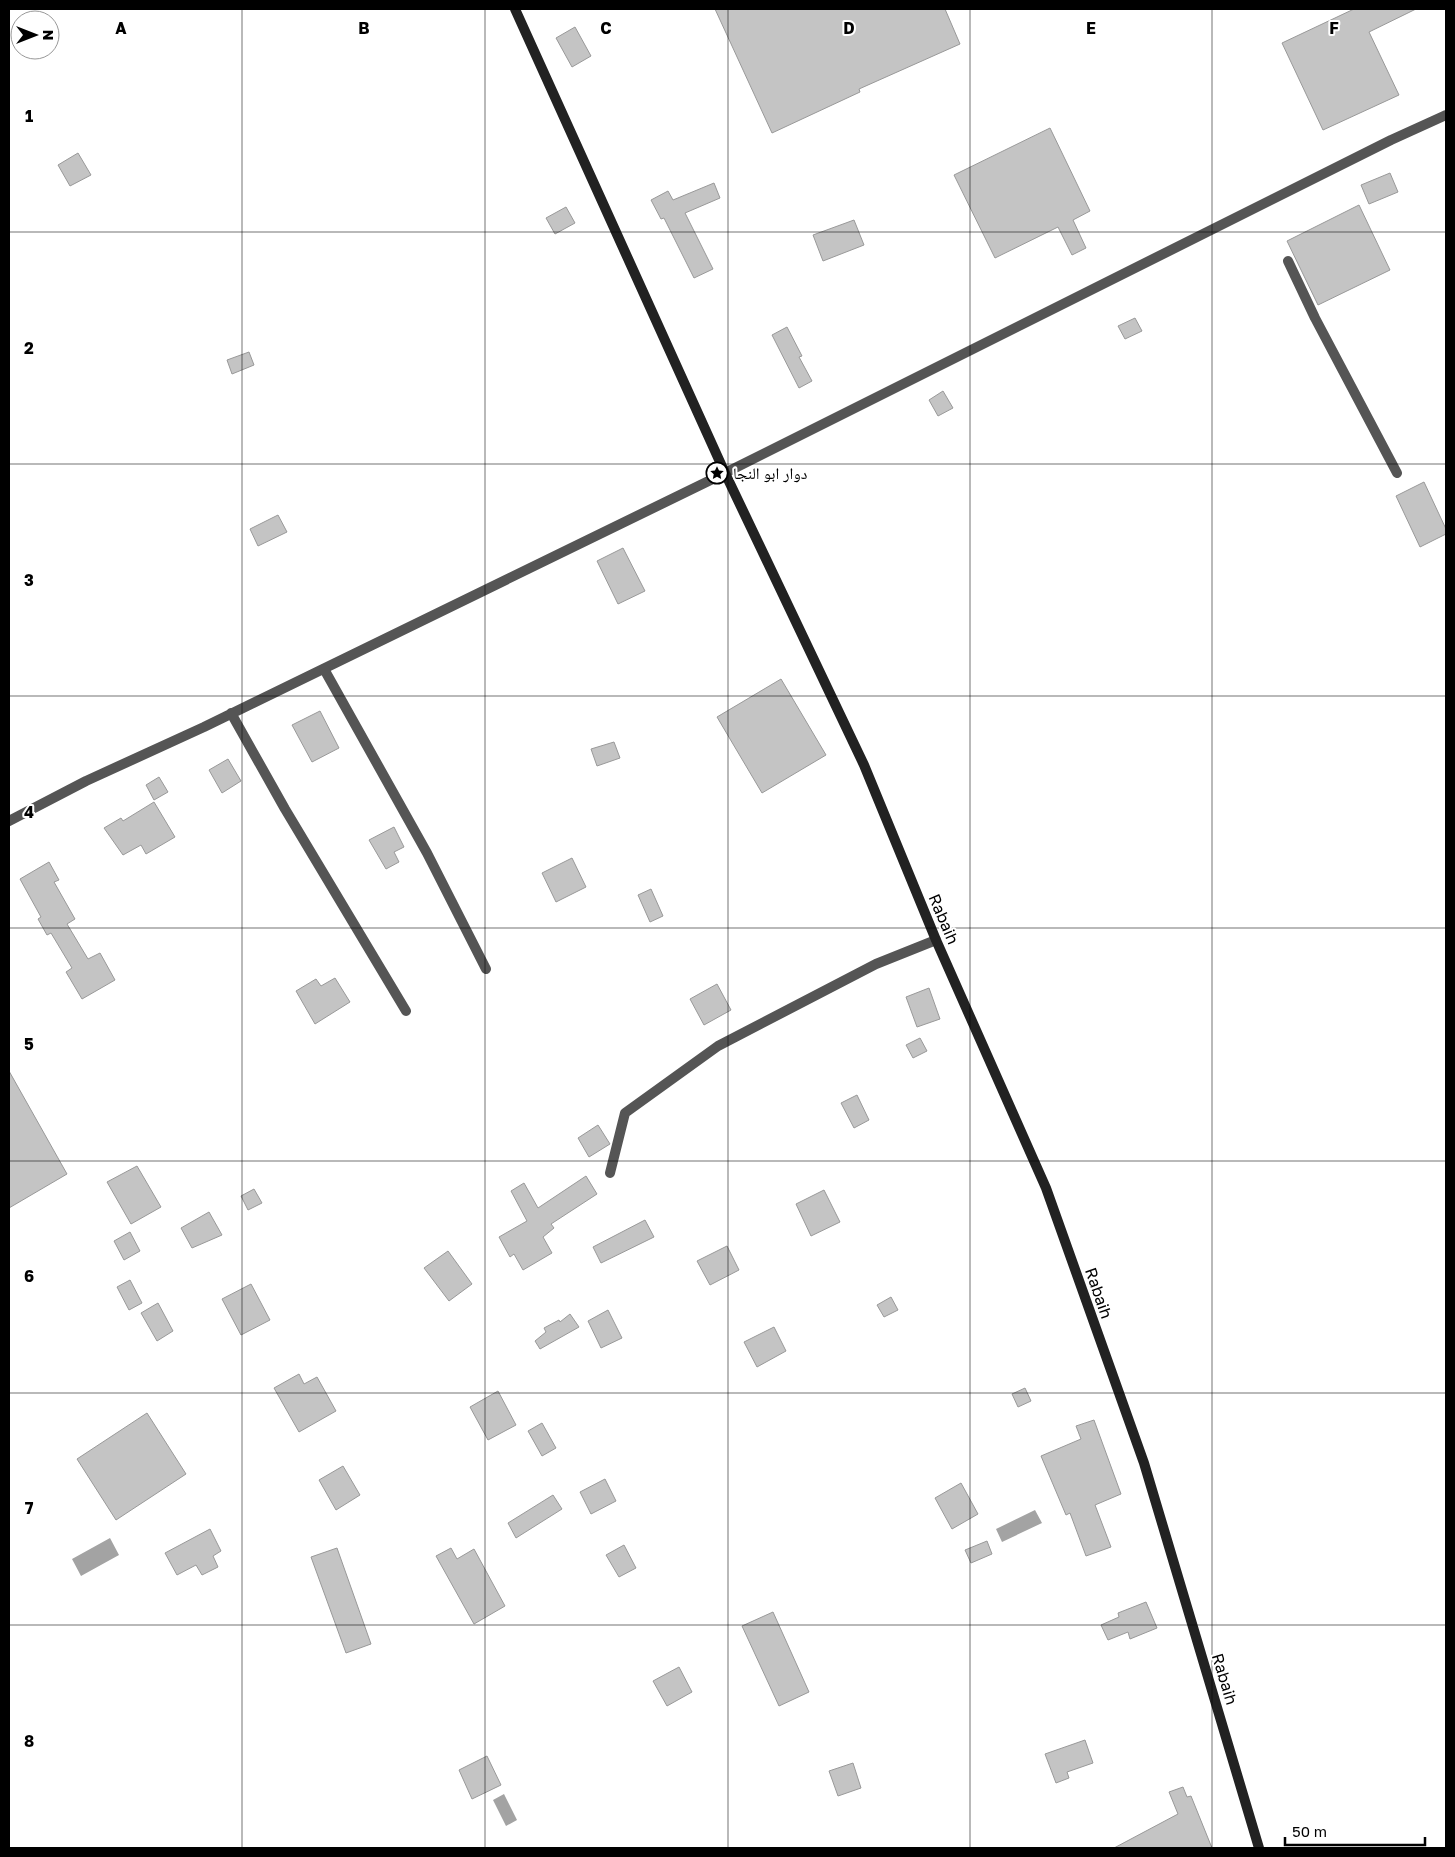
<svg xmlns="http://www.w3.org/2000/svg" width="1455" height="1857" viewBox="0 0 1455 1857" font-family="'Golos Text','Noto Naskh Arabic',sans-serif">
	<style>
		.water { fill: #a3a3a3 }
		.building { fill: #c4c4c4; stroke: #999 }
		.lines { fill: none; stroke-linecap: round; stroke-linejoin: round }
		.lane { stroke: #555; stroke-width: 10 }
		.street { stroke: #555; stroke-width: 10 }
		.secondary { stroke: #222; stroke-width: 10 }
		.grid { fill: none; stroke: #000; stroke-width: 1; stroke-opacity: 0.55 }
		.labels { text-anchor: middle; stroke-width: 4; stroke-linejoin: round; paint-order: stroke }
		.poi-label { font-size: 16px; fill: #000; stroke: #fff; text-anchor: start }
		.street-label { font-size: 16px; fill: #000; stroke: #fff }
		.grid-label { font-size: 16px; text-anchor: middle; font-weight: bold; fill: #000; stroke: #fff; stroke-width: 4; stroke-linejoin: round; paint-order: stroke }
	</style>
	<rect width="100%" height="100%" fill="#fff"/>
	<path class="water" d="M 1035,1510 L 1042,1523 L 1002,1542 L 996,1529 Z
		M 110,1538 L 119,1555 L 81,1576 L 72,1559 Z
		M 504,1794 L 517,1820 L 506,1826 L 493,1800 Z"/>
	<path class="building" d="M 715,9 L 945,9 L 960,44 L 859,89 L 860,92 L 772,133 Z
		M 1354,9 L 1416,9 L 1369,32 L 1399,95 L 1323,130 L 1282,43 Z
		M 575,27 L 591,56 L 572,67 L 556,38 Z
		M 1050,128 L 1090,211 L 1073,220 L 1086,248 L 1072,255 L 1058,227 L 995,258 L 954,175 Z
		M 78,153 L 91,175 L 70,186 L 58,165 Z
		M 1390,173 L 1398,192 L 1369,204 L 1361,185 Z
		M 714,183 L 720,198 L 685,213 L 713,269 L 694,278 L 664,218 L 661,219 L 651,200 L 668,191 L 673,200 Z
		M 1359,205 L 1390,270 L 1318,305 L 1287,241 Z
		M 566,207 L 575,223 L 555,234 L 546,218 Z
		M 854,220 L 864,245 L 823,261 L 813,235 Z
		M 1135,318 L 1142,331 L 1125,339 L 1118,326 Z
		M 787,327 L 802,356 L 799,357 L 812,381 L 799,388 L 772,335 Z
		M 249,352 L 254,365 L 232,374 L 227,360 Z
		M 943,391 L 953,408 L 938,416 L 929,400 Z
		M 1424,482 L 1446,529 L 1446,534 L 1420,547 L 1396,496 Z
		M 278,515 L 287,532 L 258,546 L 250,529 Z
		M 623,548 L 645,591 L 618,604 L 597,561 Z
		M 781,679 L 826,755 L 762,793 L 717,717 Z
		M 320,711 L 339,748 L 312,762 L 292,725 Z
		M 614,742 L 620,758 L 597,766 L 591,749 Z
		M 228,759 L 241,781 L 222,793 L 209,770 Z
		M 159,777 L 168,792 L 154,800 L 146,785 Z
		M 154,802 L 175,837 L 146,854 L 141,845 L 123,855 L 104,828 L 121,818 L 123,821 Z
		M 394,827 L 404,847 L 394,852 L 399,862 L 386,869 L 369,840 Z
		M 572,858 L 586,887 L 556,902 L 542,873 Z
		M 49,862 L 59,880 L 54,882 L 75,919 L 67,924 L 88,959 L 100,953 L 115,980 L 82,999 L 66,972 L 72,968 L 51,933 L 47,935 L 38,919 L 41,917 L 20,879 Z
		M 651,889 L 663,916 L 650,922 L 638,895 Z
		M 335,978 L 350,1002 L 315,1024 L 296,991 L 316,979 L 321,986 Z
		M 717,984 L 731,1010 L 704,1025 L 690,999 Z
		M 929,988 L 940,1019 L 917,1027 L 906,997 Z
		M 920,1038 L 927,1051 L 913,1058 L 906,1045 Z
		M 9,1071 L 67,1174 L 9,1208 Z
		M 857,1095 L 869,1120 L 854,1128 L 841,1103 Z
		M 598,1125 L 610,1144 L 589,1157 L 578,1138 Z
		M 137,1166 L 161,1207 L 131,1224 L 107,1182 Z
		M 586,1176 L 597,1194 L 551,1224 L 554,1228 L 543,1237 L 552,1253 L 523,1270 L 514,1254 L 510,1257 L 499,1237 L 527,1221 L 511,1191 L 524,1183 L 538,1208 Z
		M 254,1189 L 262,1203 L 248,1210 L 241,1196 Z
		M 824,1190 L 840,1222 L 811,1236 L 796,1204 Z
		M 209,1212 L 222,1235 L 192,1248 L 181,1228 Z
		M 645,1220 L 654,1237 L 601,1263 L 593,1247 Z
		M 130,1232 L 140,1251 L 124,1260 L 114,1241 Z
		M 727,1246 L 739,1270 L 710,1285 L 697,1261 Z
		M 448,1251 L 472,1284 L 449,1301 L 424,1268 Z
		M 130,1280 L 142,1303 L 129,1310 L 117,1287 Z
		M 251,1284 L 270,1320 L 241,1335 L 222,1299 Z
		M 891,1297 L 898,1310 L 884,1317 L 877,1305 Z
		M 158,1303 L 173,1331 L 157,1341 L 141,1313 Z
		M 608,1310 L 622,1338 L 601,1348 L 588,1321 Z
		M 570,1314 L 579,1327 L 540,1349 L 535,1341 L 546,1332 L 544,1328 L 559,1320 L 560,1322 Z
		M 774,1327 L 786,1351 L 757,1367 L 744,1342 Z
		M 299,1374 L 304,1384 L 317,1377 L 336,1411 L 299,1432 L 274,1388 Z
		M 1025,1388 L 1031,1401 L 1018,1407 L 1012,1394 Z
		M 498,1391 L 516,1425 L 488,1440 L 470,1407 Z
		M 147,1413 L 186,1474 L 116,1520 L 77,1459 Z
		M 1094,1420 L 1121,1494 L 1095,1505 L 1111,1547 L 1086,1556 L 1070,1513 L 1066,1515 L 1041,1456 L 1081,1439 L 1076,1426 Z
		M 542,1423 L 556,1448 L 542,1456 L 528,1431 Z
		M 343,1466 L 360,1495 L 336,1510 L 319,1480 Z
		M 605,1479 L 616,1501 L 591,1514 L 580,1492 Z
		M 961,1483 L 978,1514 L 952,1529 L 935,1498 Z
		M 553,1495 L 562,1509 L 516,1538 L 508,1523 Z
		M 210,1529 L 221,1551 L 213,1556 L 218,1567 L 202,1575 L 196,1565 L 177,1575 L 165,1553 Z
		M 987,1541 L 992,1554 L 971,1563 L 965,1550 Z
		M 624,1545 L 636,1568 L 619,1577 L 606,1555 Z
		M 337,1548 L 371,1644 L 346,1653 L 311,1557 Z
		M 451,1548 L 457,1559 L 474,1549 L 505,1606 L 474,1624 L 436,1556 Z
		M 1146,1602 L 1157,1628 L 1130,1639 L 1128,1632 L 1108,1640 L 1101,1625 L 1119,1617 L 1118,1613 Z
		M 773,1612 L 809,1692 L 779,1706 L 742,1626 Z
		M 679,1667 L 692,1692 L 667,1706 L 653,1681 Z
		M 1085,1740 L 1093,1763 L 1067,1772 L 1069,1778 L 1056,1783 L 1045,1754 Z
		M 487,1756 L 501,1785 L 472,1799 L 459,1770 Z
		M 853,1763 L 861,1788 L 838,1796 L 829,1771 Z
		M 1183,1787 L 1187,1797 L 1191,1796 L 1212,1848 L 1114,1848 L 1178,1814 L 1169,1792 Z"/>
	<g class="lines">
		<path class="lane" d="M 1288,261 L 1315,318 L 1397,473
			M 231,713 L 285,809 L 406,1011
			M 9,821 L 86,781 L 204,727 L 725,473"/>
		<path class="street" d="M 725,473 L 1391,140 L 1446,115
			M 324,669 L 427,853 L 486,969
			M 610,1173 L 625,1113 L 718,1046 L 876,964 L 936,940"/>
		<path class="secondary" d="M 515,9 L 725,473 L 864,765 L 936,940 L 1046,1188 L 1144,1463 L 1259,1848"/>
	</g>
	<path class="grid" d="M 242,9 L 242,1848M 485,9 L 485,1848M 728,9 L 728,1848M 970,9 L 970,1848M 1212,9 L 1212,1848M 9,232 L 1446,232M 9,464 L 1446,464M 9,696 L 1446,696M 9,928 L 1446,928M 9,1161 L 1446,1161M 9,1393 L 1446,1393M 9,1625 L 1446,1625"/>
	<defs>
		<g id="sight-ring" transform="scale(1.125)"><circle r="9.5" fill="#fff" stroke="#000" stroke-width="1.5"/><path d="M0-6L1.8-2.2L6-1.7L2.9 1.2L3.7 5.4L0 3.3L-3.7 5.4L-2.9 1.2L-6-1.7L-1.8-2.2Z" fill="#000"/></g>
	</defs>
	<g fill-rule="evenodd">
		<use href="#sight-ring" x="717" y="473"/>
	</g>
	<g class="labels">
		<g class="poi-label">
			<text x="733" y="479">دوار ابو النجا</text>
		</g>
		<g class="street-label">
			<text transform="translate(944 919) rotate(67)" y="6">Rabaih</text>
			<text transform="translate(1099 1293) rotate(71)" y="6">Rabaih</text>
			<text transform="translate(1225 1679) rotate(73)" y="6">Rabaih</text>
		</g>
	</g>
	<g class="grid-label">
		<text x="121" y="34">A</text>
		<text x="364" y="34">B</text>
		<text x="606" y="34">C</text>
		<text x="849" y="34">D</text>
		<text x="1091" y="34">E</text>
		<text x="1334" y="34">F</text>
		<text x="29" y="122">1</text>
		<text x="29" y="354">2</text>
		<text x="29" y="586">3</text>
		<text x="29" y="818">4</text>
		<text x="29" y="1050">5</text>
		<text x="29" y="1282">6</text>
		<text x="29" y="1514">7</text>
		<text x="29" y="1747">8</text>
	</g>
	<rect width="1455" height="1857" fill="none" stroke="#000000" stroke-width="20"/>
	<g transform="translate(35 35) rotate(90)"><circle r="24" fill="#ffffff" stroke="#999999"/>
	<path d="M0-4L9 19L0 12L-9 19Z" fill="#000000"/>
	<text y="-8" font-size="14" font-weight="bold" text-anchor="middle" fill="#000000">N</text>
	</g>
	<path d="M1285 1837v8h140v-8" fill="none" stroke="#000000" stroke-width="2.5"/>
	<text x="1292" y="1837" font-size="15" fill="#000000" stroke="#ffffff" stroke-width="4" paint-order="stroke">50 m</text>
</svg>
